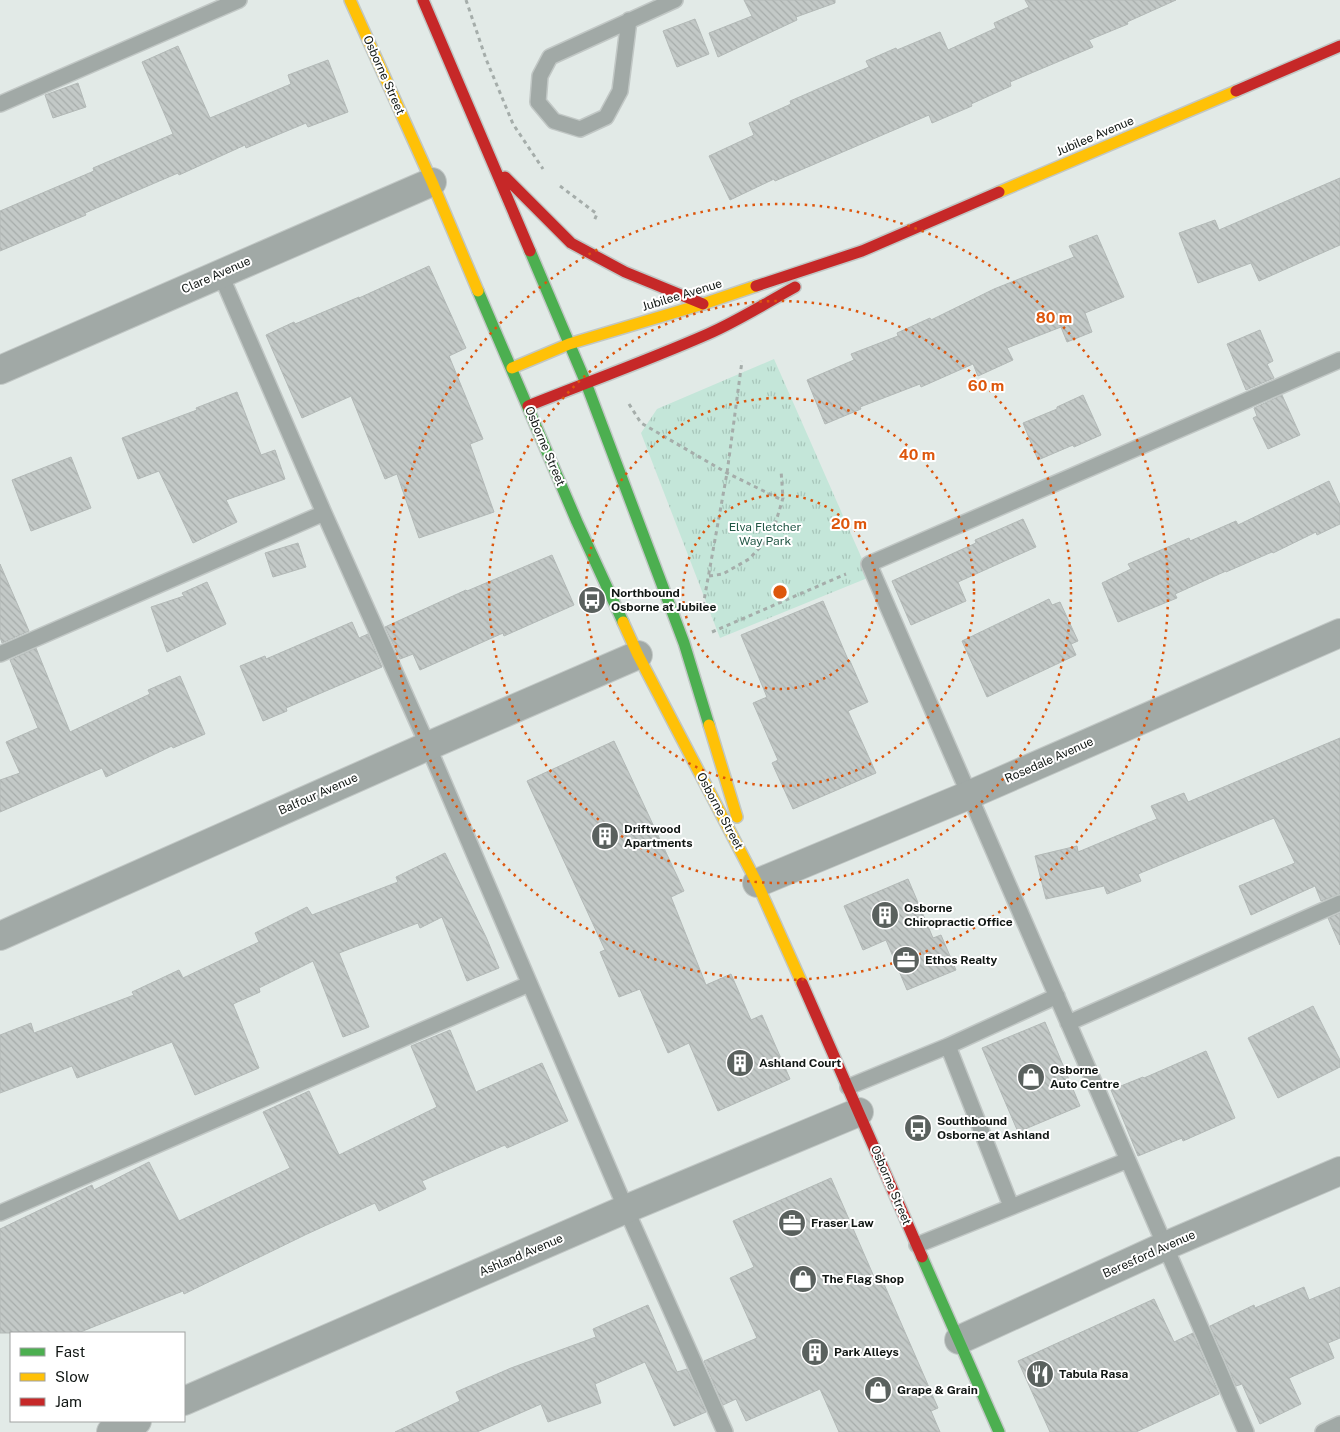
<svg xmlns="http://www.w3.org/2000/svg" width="1340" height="1432" viewBox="0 0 1340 1432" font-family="'Public Sans',sans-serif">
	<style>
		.park { fill: url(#park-tufts) }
		.building { fill: url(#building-back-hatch); stroke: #b3b9b7 }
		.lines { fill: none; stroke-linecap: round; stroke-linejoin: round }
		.lane-casing { stroke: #c1c7c5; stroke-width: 18 }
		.street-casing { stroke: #c1c7c5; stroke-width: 30 }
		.fast-casing { stroke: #c1c7c5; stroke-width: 14 }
		.slow-casing { stroke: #c1c7c5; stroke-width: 14 }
		.jam-casing { stroke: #c1c7c5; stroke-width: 14 }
		.path { stroke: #a5adaa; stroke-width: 3; stroke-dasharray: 4 4; stroke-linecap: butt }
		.lane { stroke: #a1a9a6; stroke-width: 15 }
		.street { stroke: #a1a9a6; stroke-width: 28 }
		.fast { stroke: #4caf50; stroke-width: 11 }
		.slow { stroke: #ffc107; stroke-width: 11 }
		.jam { stroke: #c62828; stroke-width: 11 }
		.ring { fill: none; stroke: #dd560c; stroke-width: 2.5; stroke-dasharray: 2.5 5 }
		.labels { text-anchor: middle; stroke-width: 4; stroke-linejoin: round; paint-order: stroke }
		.street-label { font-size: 12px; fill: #111714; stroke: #fff }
		.park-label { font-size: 12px; fill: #235847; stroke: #fff }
		.poi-label { font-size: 12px; font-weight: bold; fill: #111714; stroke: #fff; text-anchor: start }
		.centre { fill: #dd560c; stroke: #fff; stroke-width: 2.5 }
		.ring-label { font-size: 15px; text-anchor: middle; font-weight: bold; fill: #dd560c; stroke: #fff; stroke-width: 4; stroke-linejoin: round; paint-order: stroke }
	</style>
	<defs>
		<pattern id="park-tufts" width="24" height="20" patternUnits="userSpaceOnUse" patternTransform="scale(1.25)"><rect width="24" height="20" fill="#c4e6d9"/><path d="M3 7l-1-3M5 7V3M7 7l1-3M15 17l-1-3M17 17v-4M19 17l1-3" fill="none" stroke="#a7c5b9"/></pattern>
		<pattern id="building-back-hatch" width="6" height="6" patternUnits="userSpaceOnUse" patternTransform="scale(1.25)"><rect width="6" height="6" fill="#c3c9c7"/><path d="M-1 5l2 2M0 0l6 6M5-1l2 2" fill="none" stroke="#a6acaa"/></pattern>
	</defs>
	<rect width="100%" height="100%" fill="#e2eae7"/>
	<path class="park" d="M 774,359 L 870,577 L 720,638 L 641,433 L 657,409 Z"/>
	<path class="building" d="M 744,0 L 835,0 L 835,3 L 796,17 L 797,20 L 718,57 L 709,33 L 752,16 Z
		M 1025,0 L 1176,0 L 1127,22 L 1128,24 L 1089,40 L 1093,47 L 1010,82 L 1011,86 L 971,104 L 972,106 L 932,123 L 929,115 L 775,181 L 774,179 L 730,200 L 709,156 L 754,135 L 749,123 L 791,104 L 790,101 L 869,67 L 866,61 L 896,48 L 897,50 L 940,32 L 948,50 L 996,28 L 994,23 L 1029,7 Z
		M 695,19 L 709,54 L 677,67 L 663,31 Z
		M 178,46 L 210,118 L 291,84 L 288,75 L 328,60 L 348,112 L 308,127 L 306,123 L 246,148 L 245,145 L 179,175 L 178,173 L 85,213 L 86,215 L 0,251 L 0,211 L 94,171 L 93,168 L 173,134 L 142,62 Z
		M 78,83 L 86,107 L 53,118 L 45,95 Z
		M 1340,178 L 1340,245 L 1259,281 L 1251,263 L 1198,283 L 1179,233 L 1215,220 L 1219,230 Z
		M 1097,235 L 1124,297 L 1085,313 L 1092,332 L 1067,342 L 1061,327 L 1007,348 L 1013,360 L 978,376 L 973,364 L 921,387 L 920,384 L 860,407 L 861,409 L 825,424 L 807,380 L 854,360 L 851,354 L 898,336 L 897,333 L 930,318 L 931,320 L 994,289 L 1074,257 L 1069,246 Z
		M 429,266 L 466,348 L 449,356 L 483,439 L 470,444 L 494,512 L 419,538 L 397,474 L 385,479 L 351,396 L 302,418 L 266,335 L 294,322 L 295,324 L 359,297 L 359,298 Z
		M 1260,330 L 1273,361 L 1267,364 L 1274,378 L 1246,390 L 1227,344 Z
		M 237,392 L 261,455 L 275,450 L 285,479 L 226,500 L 237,522 L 193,543 L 159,471 L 138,479 L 122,438 L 197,410 L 196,408 Z
		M 1083,395 L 1101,435 L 1074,447 L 1073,445 L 1038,460 L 1023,423 L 1057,409 L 1057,407 Z
		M 1282,395 L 1300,435 L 1268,449 L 1253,418 L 1257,416 L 1254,408 Z
		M 71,457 L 91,508 L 31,531 L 12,480 Z
		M 1329,481 L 1340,505 L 1340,524 L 1317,535 L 1316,532 L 1273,553 L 1272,552 L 1226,572 L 1226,571 L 1175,594 L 1177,598 L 1118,622 L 1102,583 L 1131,569 L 1128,564 L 1189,538 L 1190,541 L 1236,521 L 1238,525 Z
		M 1023,519 L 1036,547 L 958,582 L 966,601 L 911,625 L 892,581 L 976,543 L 975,540 Z
		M 298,543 L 306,567 L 273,577 L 265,553 Z
		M 552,555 L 574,605 L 504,636 L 503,633 L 420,670 L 413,654 L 400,659 L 385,627 L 466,590 L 467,591 Z
		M 0,564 L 29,631 L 2,643 L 0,637 Z
		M 207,582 L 226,624 L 167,652 L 151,607 L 184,596 L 182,593 Z
		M 1049,599 L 1052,605 L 1060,602 L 1078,641 L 1071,644 L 1076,655 L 987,697 L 962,641 Z
		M 823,601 L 849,662 L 850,661 L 868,702 L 848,711 L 876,773 L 793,809 L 772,763 L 778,760 L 753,703 L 767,697 L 741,635 Z
		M 352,622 L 359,638 L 368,634 L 382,667 L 286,708 L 287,711 L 263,721 L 240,666 L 265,656 L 266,659 Z
		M 36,648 L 70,732 L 150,694 L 148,690 L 180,676 L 205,734 L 173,748 L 172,746 L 106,777 L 102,768 L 0,812 L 0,780 L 20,773 L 6,742 L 38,728 L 10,660 Z
		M 1340,738 L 1340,894 L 1321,901 L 1315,886 L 1251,915 L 1239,886 L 1295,863 L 1274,818 L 1138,874 L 1141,881 L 1107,894 L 1104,886 L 1046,899 L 1035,856 L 1077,846 L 1078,852 L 1157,819 L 1151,806 L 1184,793 L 1188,802 Z
		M 614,741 L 684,891 L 671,897 L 706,985 L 731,974 L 751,1020 L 762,1015 L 790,1079 L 718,1111 L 689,1043 L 668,1053 L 640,989 L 619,997 L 600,952 L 605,950 L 527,781 Z
		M 445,853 L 486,937 L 499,968 L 467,981 L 442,917 L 420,928 L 418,923 L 339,953 L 369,1027 L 343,1037 L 313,961 L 259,988 L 260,992 L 233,1004 L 259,1068 L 195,1095 L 172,1042 L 77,1078 L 72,1066 L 0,1093 L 0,1035 L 31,1023 L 34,1033 L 134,995 L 132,992 L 179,970 L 183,978 L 259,942 L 255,933 L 307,907 L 312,915 L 398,882 L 396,877 Z
		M 908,879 L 933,938 L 941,935 L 956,970 L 907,990 L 886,940 L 863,950 L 844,906 Z
		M 1340,913 L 1340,945 L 1328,918 Z
		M 1313,1006 L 1340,1060 L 1340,1067 L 1278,1098 L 1248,1038 Z
		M 1045,1022 L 1080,1106 L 1018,1132 L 982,1048 Z
		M 450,1030 L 476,1092 L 542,1063 L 568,1121 L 507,1148 L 505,1145 L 422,1181 L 426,1189 L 379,1211 L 375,1203 L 307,1234 L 184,1294 L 183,1291 L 78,1333 L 0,1333 L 0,1229 L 92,1185 L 94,1190 L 149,1162 L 179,1221 L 290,1168 L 263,1112 L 309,1091 L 339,1155 L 437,1107 L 411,1046 Z
		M 1206,1051 L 1235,1118 L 1183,1141 L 1182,1138 L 1138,1156 L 1111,1090 L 1143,1077 L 1144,1078 Z
		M 831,1178 L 878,1286 L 884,1284 L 938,1408 L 931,1411 L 940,1432 L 839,1432 L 820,1389 L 746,1421 L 736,1399 L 723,1405 L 704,1361 L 757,1338 L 730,1278 L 754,1267 L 733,1221 Z
		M 1304,1287 L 1309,1300 L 1340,1287 L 1340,1338 L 1328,1343 L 1334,1358 L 1289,1378 L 1301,1404 L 1260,1424 L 1242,1384 L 1236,1386 L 1210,1326 L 1254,1305 L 1255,1308 Z
		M 1154,1299 L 1174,1342 L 1193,1333 L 1219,1394 L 1136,1432 L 1050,1432 L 1018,1361 Z
		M 648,1305 L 677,1372 L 687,1369 L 706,1412 L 674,1426 L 645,1362 L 595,1384 L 601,1403 L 548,1422 L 541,1404 L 477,1432 L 395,1432 L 460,1401 L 456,1392 L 511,1368 L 596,1337 L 593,1329 Z"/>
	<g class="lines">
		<g class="lane-casing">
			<path id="lane" d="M 629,20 L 620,91 L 606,117 L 580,129 L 554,121 L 538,102 L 540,76 L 550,57 L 675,0
				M 0,104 L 239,0
				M 220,273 L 324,513 L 428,746 L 626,1209 L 725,1432
				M 0,654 L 324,513
				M 1068,1023 L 1340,903
				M 948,1046 L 1057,996
				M 848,1087 L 948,1046 L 1011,1206
				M 0,1213 L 529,984
				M 917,1245 L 1128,1160
				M 1246,1432 L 869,564 L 1340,360
				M 1323,1432 L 1340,1424"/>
		</g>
		<g class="street-casing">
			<path id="street" d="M 0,370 L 432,182
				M 757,883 L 969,795 L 1340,633
				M 0,936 L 428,746 L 638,655
				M 959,1340 L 1165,1246 L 1340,1171
				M 184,1401 L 626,1209 L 859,1112
				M 111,1432 L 137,1421"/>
		</g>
		<g class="fast-casing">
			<path id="fast" d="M 530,251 L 586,383 L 684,643 L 709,725
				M 478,291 L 577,522 L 623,622
				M 922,1257 L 999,1432"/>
		</g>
		<g class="slow-casing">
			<path id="slow" d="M 350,0 L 432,182 L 478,291
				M 999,192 L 1236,91
				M 512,368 L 569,344 L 703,304 L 756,286
				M 623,622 L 638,655 L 757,883 L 802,983
				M 709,725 L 737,817"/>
		</g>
		<g class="jam-casing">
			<path id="jam" d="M 423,0 L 530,251
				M 1236,91 L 1340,46
				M 505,177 L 571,243 L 625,272 L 703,304
				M 756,286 L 862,251 L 999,192
				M 528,406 C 588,382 649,360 708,334 C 738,321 766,303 795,287
				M 802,983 L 922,1257"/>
		</g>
		<path class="path" d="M 466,0 L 486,59 L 513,124 L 543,169
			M 560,186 L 597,214 L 594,221
			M 629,404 L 641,423 L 727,473 L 782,500
			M 709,576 L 723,574 L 749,559 L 767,540 L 774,528 L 783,498 L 781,470
			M 703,606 L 727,473 L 742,361
			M 712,632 L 846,574"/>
		<use href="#lane" class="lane"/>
		<use href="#street" class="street"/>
		<use href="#fast" class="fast"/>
		<use href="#slow" class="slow"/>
		<use href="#jam" class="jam"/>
	</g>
	<g class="ring">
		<circle cx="780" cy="592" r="97"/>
		<circle cx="780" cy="592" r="194"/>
		<circle cx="780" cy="592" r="291"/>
		<circle cx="780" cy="592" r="388"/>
	</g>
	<defs>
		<g id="bus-disc" transform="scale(1.4375)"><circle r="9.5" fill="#5a615e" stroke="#fff"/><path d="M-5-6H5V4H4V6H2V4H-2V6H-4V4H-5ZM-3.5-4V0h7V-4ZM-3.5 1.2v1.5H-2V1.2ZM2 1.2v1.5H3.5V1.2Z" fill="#fff"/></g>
		<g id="building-disc" transform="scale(1.4375)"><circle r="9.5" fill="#5a615e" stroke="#fff"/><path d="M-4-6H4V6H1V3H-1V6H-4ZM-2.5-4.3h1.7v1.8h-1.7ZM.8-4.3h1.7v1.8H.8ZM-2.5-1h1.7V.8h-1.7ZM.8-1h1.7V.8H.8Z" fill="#fff"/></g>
		<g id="office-disc" transform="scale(1.4375)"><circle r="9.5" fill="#5a615e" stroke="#fff"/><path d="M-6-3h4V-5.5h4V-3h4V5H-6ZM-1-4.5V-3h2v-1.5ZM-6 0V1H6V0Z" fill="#fff"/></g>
		<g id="shop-disc" transform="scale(1.4375)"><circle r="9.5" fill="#5a615e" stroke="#fff"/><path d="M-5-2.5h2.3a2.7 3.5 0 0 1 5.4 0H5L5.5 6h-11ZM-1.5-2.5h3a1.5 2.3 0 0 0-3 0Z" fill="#fff"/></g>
		<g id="restaurant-disc" transform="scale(1.4375)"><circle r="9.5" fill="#5a615e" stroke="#fff"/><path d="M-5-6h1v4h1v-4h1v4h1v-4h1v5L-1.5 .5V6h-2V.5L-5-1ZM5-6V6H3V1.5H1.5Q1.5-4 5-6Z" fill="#fff"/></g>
	</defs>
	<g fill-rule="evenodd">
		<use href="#bus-disc" x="592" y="600"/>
		<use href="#building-disc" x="605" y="836"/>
		<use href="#building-disc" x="885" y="915"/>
		<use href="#office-disc" x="906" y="960"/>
		<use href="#building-disc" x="740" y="1063"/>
		<use href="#shop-disc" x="1031" y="1077"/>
		<use href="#bus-disc" x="918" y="1128"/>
		<use href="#office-disc" x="792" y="1223"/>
		<use href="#shop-disc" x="803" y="1279"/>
		<use href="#building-disc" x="815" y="1352"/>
		<use href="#restaurant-disc" x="1040" y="1374"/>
		<use href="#shop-disc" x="878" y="1390"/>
	</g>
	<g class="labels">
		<g class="street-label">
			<text transform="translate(384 75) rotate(66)" y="4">Osborne Street</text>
			<text transform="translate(1095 136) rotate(-23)" y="4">Jubilee Avenue</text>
			<text transform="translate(216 275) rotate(-24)" y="4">Clare Avenue</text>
			<text transform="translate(682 295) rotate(-17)" y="4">Jubilee Avenue</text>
			<text transform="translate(545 446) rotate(67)" y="4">Osborne Street</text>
			<text transform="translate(1049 760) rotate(-24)" y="4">Rosedale Avenue</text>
			<text transform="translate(318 794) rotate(-24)" y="4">Balfour Avenue</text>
			<text transform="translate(720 811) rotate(62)" y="4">Osborne Street</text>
			<text transform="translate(891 1185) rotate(67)" y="4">Osborne Street</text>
			<text transform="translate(1149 1254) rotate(-24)" y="4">Beresford Avenue</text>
			<text transform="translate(521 1255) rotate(-23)" y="4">Ashland Avenue</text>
		</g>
		<g class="park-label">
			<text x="765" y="531">Elva Fletcher<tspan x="765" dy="14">Way Park</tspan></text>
		</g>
		<g class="poi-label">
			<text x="611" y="597">Northbound<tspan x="611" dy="14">Osborne at Jubilee</tspan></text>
			<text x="624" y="833">Driftwood<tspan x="624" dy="14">Apartments</tspan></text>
			<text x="904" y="912">Osborne<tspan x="904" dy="14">Chiropractic Office</tspan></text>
			<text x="925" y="964">Ethos Realty</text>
			<text x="759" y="1067">Ashland Court</text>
			<text x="1050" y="1074">Osborne<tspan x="1050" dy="14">Auto Centre</tspan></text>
			<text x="937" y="1125">Southbound<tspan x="937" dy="14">Osborne at Ashland</tspan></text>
			<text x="811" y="1227">Fraser Law</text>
			<text x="822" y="1283">The Flag Shop</text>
			<text x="834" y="1356">Park Alleys</text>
			<text x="1059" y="1378">Tabula Rasa</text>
			<text x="897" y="1394">Grape &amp; Grain</text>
		</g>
	</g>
	<circle cx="780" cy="592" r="8" class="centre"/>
	<g class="ring-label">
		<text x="1054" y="323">80 m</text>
		<text x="986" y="391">60 m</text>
		<text x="917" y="460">40 m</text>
		<text x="849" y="529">20 m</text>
	</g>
	<rect x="10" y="1332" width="175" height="90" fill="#ffffff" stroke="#a0a2a1"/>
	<rect x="20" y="1348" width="25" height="8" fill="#4caf50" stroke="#a0a2a1"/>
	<text x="55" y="1357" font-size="15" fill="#111714">Fast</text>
	<rect x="20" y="1373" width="25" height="8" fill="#ffc107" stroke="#a0a2a1"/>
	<text x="55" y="1382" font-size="15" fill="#111714">Slow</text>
	<rect x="20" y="1398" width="25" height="8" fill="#c62828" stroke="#a0a2a1"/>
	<text x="55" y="1407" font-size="15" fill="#111714">Jam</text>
</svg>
